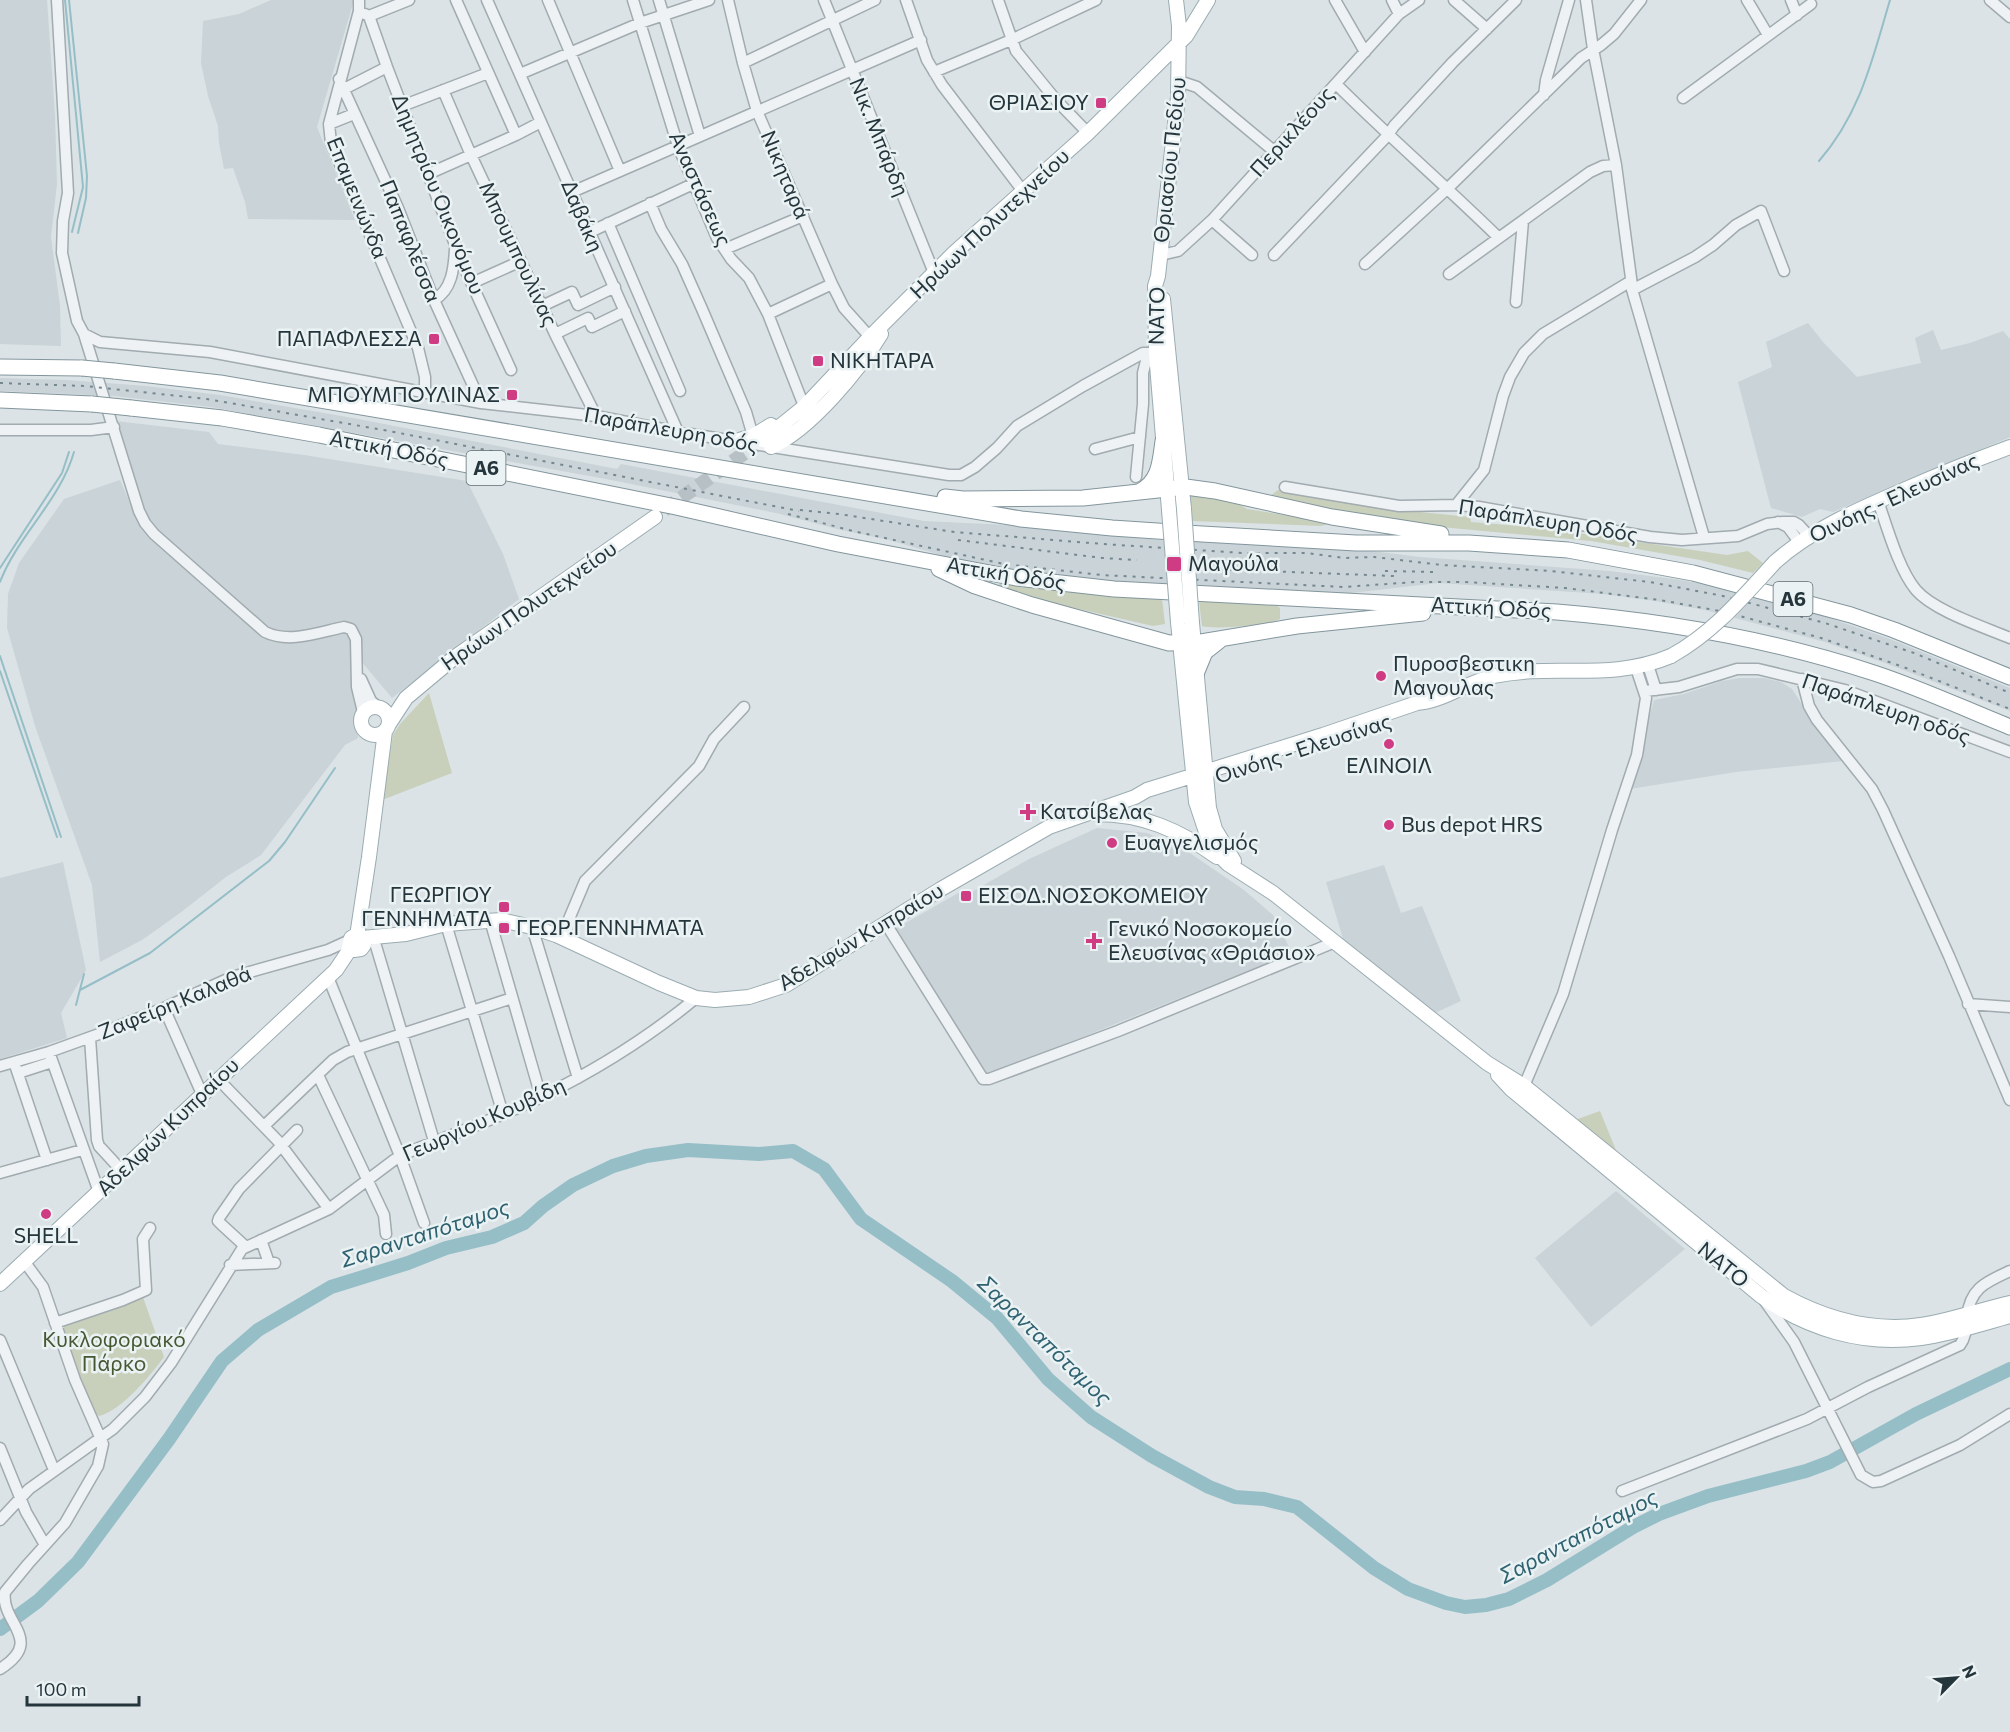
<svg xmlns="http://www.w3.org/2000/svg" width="2010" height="1732" viewBox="0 0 2010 1732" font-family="Commissioner,sans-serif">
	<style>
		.built { fill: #c9d3d8 }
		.green { fill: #c8d0bc }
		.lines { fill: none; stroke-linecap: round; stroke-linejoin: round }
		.stream { stroke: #95bec7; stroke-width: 2 }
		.river { stroke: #95bec7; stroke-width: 14 }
		.major-tunnel { stroke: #b7c0c4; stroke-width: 14; stroke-dasharray: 14 7; stroke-linecap: butt }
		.minor-casing { stroke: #a1abb0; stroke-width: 13 }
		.major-casing { stroke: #9aacb2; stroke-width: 16 }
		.highway-casing { stroke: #83969d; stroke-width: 17 }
		.minor { stroke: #eef2f4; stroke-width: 10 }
		.major { stroke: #fff; stroke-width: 14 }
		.highway { stroke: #fff; stroke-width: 15 }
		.rail { stroke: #758890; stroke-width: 2; stroke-dasharray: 3 6; stroke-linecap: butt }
		.major-bridge-casing { stroke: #9aacb2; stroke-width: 16; stroke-linecap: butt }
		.highway-bridge-casing { stroke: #83969d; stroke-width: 17; stroke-linecap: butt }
		.major-bridge { stroke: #fff; stroke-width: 14 }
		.highway-bridge { stroke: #fff; stroke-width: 15 }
		.poi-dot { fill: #d03c83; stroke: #eaf2f4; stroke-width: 2 }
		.labels { text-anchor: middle; stroke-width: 5; stroke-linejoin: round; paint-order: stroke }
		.shield { fill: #eaf2f4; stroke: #606e73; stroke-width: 1.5 }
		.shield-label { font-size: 20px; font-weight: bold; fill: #25353c }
		.poi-label { font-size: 21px; fill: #25353c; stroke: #eaf2f4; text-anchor: start }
		.street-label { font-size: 21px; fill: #25353c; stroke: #eaf2f4 }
		.park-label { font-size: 21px; fill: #465832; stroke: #eaf2f4 }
		.water-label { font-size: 22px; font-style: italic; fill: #2f6270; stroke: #eaf2f4 }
	</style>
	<rect width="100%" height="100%" fill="#dbe3e6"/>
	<path class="built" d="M 0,0 L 47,0 L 55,116 L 57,184 L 51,237 L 60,306 L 61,346 L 0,344 Z
		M 271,0 L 354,0 L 317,127 L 355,220 L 248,219 L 245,202 L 233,168 L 224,169 L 219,143 L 218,126 L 208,96 L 201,63 L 203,21 L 239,14 Z
		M 1808,323 L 1823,342 L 1857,377 L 1921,363 L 1915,338 L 1933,330 L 1941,350 L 1970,343 L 2003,331 L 2010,339 L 2010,437 L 1833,512 L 1820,509 L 1802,517 L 1771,508 L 1738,382 L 1772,367 L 1766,342 Z
		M 0,378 L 67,380 L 146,386 L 220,395 L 353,418 L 617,469 L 621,464 L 924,521 L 1009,525 L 1160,540 L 1372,551 L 1420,557 L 1609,571 L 1674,579 L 1714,586 L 1769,600 L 1821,615 L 1890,639 L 2010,688 L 2010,711 L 1885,663 L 1825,642 L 1705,610 L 1655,601 L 1603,594 L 1438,583 L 1343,594 L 1242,592 L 1003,573 L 889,540 L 837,529 L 776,513 L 606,479 L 211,407 L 114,396 L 0,391 Z
		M 116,421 L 209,432 L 218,444 L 304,455 L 467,481 L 503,554 L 519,599 L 392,698 L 361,661 L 356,629 L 350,623 L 343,623 L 310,631 L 278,632 L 266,628 L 150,524 L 141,510 Z
		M 120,480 L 140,526 L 208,591 L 212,589 L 264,639 L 303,641 L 340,632 L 347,635 L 351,641 L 358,738 L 345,745 L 261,855 L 226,877 L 180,913 L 142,940 L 100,962 L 92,885 L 35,726 L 7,628 L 8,594 L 19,563 L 64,499 Z
		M 1740,678 L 1764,678 L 1781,682 L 1792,689 L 1824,739 L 1843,761 L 1736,772 L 1630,789 L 1654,700 L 1684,694 L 1722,681 Z
		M 1097,828 L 1147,833 L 1184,849 L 1244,890 L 1273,915 L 1292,953 L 983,1077 L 895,929 L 960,892 L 970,893 L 1029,859 Z
		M 63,862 L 86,970 L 61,1013 L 67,1038 L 0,1059 L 0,878 Z
		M 1384,865 L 1401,913 L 1422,906 L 1461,1001 L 1435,1013 L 1344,942 L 1326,882 Z
		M 1616,1191 L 1685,1249 L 1591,1327 L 1535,1258 Z"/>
	<path class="green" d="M 1278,490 L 1285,490 L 1380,508 L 1470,517 L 1471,522 L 1544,528 L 1727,555 L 1748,551 L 1763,563 L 1753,573 L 1700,560 L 1591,541 L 1430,526 L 1361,516 L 1270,496 Z
		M 1192,495 C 1211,498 1231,498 1247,509 L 1329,522 L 1329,524 L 1321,526 L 1191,521 L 1190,496 Z
		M 1000,581 L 1162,598 L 1165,624 L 1153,626 L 1057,604 L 999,586 Z
		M 1199,601 L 1274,603 L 1280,608 L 1280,619 C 1269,625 1215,630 1202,626 Z
		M 429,693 L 452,773 L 382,800 L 393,735 L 400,724 Z
		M 1600,1111 L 1618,1155 L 1575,1120 Z
		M 143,1297 L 164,1357 C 151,1375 121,1411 99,1416 L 91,1410 L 62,1331 L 66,1323 Z"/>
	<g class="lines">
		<path class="stream" d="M 65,0 L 83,187 L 72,232
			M 69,0 L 87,176 L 86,198 L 78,233
			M 1819,161 C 1861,112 1872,60 1890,0
			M 0,568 L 62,473 L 69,452
			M 0,582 C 18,535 60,501 74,452
			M 0,656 L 61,837
			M 0,671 L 57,837
			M 80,990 L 150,953 L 269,861 L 285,842 L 335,768
			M 76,1005 L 84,974"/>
		<path class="river" d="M 0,1629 L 38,1601 L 78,1562 L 169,1439 L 222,1361 L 258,1330 L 331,1287 L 408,1263 L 446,1248 L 492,1237 L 524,1223 L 543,1206 L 573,1185 L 613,1166 L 646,1156 L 688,1150 L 759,1154 L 793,1151 L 824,1169 L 861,1219 L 952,1281 L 997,1318 L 1048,1379 L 1091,1417 L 1152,1456 L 1209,1487 L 1235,1497 L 1264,1499 L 1297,1507 L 1374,1568 L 1408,1589 L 1446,1603 L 1465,1607 L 1486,1605 L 1509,1599 L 1547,1580 L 1633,1527 L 1659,1514 L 1708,1496 L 1806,1471 L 1830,1462 L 1916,1414 L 2010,1369"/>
		<path class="major-tunnel" d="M 664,510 L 763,440"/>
		<g class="minor-casing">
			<path id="minor" d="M 57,0 L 68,193 L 63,221 L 62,253 L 77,321 L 84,334 L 139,511 L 145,523 L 154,534 L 265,632 C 290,644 319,632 344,627 L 351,629 L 356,639 L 357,687 L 363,712
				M 359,0 L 359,11 L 329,124 L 331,143 L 418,348 L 425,377 L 425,393
				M 456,0 L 516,135
				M 487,0 L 678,432
				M 548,0 L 620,171
				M 633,0 L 678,146 L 717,238 L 731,259 L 749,278 L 768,314 L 802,401
				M 659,0 L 700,136
				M 728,0 L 743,63 L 757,111 L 832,284 L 844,308 L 870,337
				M 824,0 L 934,273
				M 906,0 L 927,60 L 942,85 L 1023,191
				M 998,0 L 1016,51 L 1056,100 L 1088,133
				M 1335,0 L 1365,52
				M 1392,0 L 1399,14
				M 1454,0 L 1487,29
				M 1586,0 L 1593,49 L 1616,165 L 1633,293 L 1704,537
				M 1747,0 L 1768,35
				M 1791,0 L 1797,15
				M 1990,0 L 2010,17
				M 365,14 L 369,16 L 409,0
				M 369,16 L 387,67 L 461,260 L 511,370
				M 743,63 L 875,0
				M 934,72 L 1011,40 L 1096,0
				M 520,74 L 640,23 L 709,0
				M 339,79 L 398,208 L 434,300 L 481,403
				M 1179,81 L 1197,87 L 1275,152
				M 1336,84 C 1389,137 1446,186 1499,238
				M 344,89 L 387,67
				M 443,90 L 471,155 L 555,334 L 596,416
				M 1544,95 L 1546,80 L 1569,0
				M 1683,98 L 1811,4
				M 402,106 L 488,73
				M 329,124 L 354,114
				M 428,174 L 516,135 L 541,122
				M 572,192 L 921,40
				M 650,203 L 661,229 L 682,264 L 702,309 L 746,412 L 753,436
				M 1212,220 L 1252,255
				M 608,223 L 680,391
				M 590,232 L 695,183
				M 725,249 L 803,216
				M 1161,255 L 1178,251 L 1212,220 L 1399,14 L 1419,0
				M 1274,255 L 1388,135 L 1394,126 L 1453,62 L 1516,0
				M 1365,264 L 1448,188 L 1581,58 L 1601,45 L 1614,34 L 1641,0
				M 1449,274 L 1590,172 L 1603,166 L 1616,165
				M 472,283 L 521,261
				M 1632,290 L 1695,257 L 1713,245 L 1736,225 L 1761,211 L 1784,271
				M 434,300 C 452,290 454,268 455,249
				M 1516,302 L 1523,221
				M 542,306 L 572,292 L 578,305 L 615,287
				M 768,314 L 832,284
				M 84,334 L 100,342 L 210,352 L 481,403 L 596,416 L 678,432 L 949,475 L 961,475 L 975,467 L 997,448 L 1017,426 L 1083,386 L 1143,353 L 1156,353
				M 555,334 L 588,318 L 592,327 L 625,311
				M 0,430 L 91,430 L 114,427
				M 1095,449 L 1140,437
				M 1136,477 L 1143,404 L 1143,373 L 1148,353
				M 1285,487 L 1399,506 L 1458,505 L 1479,507 L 1650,537 L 1682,540 L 1738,536 L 1767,524 L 1783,522 L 1794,522 L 1799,525 L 1809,536
				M 1878,501 C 1887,527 1899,570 1916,590 C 1934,611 1984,627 2010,638
				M 1456,505 L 1484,470 L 1503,396 L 1510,377 L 1524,353 L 1543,334 L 1631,281
				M 1778,522 L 1788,527 L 1799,542
				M 1648,665 L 1656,690
				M 361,679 L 371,701 L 378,707
				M 1802,679 L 1809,706 L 1817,720 L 1872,789 L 1883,810 L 1949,956 L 2010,1100
				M 1645,691 L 1679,687 L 1737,669 L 1758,669 L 1845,690 L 2010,752
				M 490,920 L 541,1097
				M 446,924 L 503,1114
				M 886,924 L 983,1079 L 989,1079 L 1118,1031 L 1335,942
				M 532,927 L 578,1078
				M 566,940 L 569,919 L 585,881 L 699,766 L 714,739 L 744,707
				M 376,946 L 434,1141
				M 328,977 L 400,1156 L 424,1223
				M 1968,1004 L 2010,1007
				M 164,1008 L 202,1094
				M 90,1038 L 97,1140 L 99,1146 L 122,1171
				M 49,1052 L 99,1192
				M 14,1062 L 47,1160
				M 0,1066 L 49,1052 L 99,1034 L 164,1008 L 232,977 L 328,950 L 350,940
				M 18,1073 L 52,1062
				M 318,1075 L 384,1215 L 386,1234
				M 218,1079 L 278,1141 L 329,1209
				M 1524,1086 L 1563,994 L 1612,830 L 1637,755 L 1646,698 L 1636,668
				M 264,1126 L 333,1060 L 347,1052 L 512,998
				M 0,1173 L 82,1150
				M 261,1240 L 269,1263
				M 246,1247 L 222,1225 L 218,1221 L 219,1218 L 239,1189 L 297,1130
				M 230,1265 L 275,1263
				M 1764,1300 L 1794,1342 L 1861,1475 L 1873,1482 L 1881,1481 L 1960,1445 L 2010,1414
				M 55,1323 L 123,1300 L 146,1290 L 143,1239 L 150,1228
				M 0,1340 L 54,1470
				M 0,1448 L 26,1512 L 45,1545
				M 1622,1491 L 1807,1419 L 1868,1387 L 1960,1345 C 1966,1337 1966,1328 1967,1317 C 1970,1288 1986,1282 2010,1271
				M 0,1520 L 29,1489 L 113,1429 L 145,1397 L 171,1363 L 242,1249 L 329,1209 L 394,1160 L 409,1152 C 453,1134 499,1118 541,1097 C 596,1070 649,1037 696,998
				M 0,1669 C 46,1640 0,1623 5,1592 L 28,1564 L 65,1523 L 98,1466 L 103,1444 L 75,1380 L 43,1287 L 24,1261"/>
		</g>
		<g class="major-casing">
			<path id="major" d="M 1163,299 L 1184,509
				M 763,440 L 804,407 L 870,337 L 954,253 L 1088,133 L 1186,36 L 1208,0
				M 736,441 L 753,436 L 771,425
				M 771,447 C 811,429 859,370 881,334
				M 1169,510 L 1156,353 L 1155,286 L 1158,276 L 1178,97 L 1179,26 L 1176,0
				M 1775,562 C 1811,530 1855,511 1899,492 C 1935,476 1972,461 2010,447
				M 1178,622 L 1196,802 L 1206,832 L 1216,852 L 1228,864 L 1273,893 L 1487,1063 L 1524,1086 L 1784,1296 C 1826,1319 1873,1332 1921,1325 C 1951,1320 1980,1310 2010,1303
				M 1192,623 L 1209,808 L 1215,829 L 1234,861
				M361 721a14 14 0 1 1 28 0a14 14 0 1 1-28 0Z
				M 389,724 L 406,698 L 455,657 L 655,517
				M 1096,814 C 1143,814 1179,830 1217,857
				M 357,936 L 369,857 L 385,731
				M 362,938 L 406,934 L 446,924 L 501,920 L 532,927 L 556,935 L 659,983 L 696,998 L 715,1000 L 749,997 L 786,985 L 941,889 L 1049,827 L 1135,797 L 1147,790 L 1323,735 L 1417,703 C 1444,701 1467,682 1494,676 C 1555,663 1609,682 1671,656
				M 1498,1075 L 1511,1089 L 1761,1296 C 1807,1329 1863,1346 1921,1338 C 1951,1334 1981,1324 2010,1316
				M 0,1284 L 336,970 L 348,952 L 351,938 L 356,935 L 362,938 L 364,945 L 361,949 L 354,950 L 350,947"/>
		</g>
		<g class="highway-casing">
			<path id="highway" d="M 0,367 L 82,368
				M 114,371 L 220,383 L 1021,519 L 1112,528 L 1202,534 L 1356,543 L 1469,543 L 1568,550 L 1693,573 L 1851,615 L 1894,630 L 2010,677
				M 0,400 L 92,404
				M 131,408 L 222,418 L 319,435 L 676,507 L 838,544 L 1016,578 L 1114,589 L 1557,612 C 1665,621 1771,639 1874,673 C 1920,688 1965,709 2010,727
				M 1139,492 C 1160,481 1160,462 1163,441
				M 945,497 L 963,499 L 1083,498 L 1186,487 L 1215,491 L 1332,517 L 1441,534
				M 939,569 L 975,586 L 1032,605 L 1169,643 L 1201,642 L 1297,626 L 1423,613
				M 1196,674 L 1205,652 L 1219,641"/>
		</g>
		<use href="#minor" class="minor"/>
		<use href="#major" class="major"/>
		<use href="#highway" class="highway"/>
		<path class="rail" d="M 0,383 L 85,386 L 207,399 L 389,431 L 799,511
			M 800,510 L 839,514 L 954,532 L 1103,544 L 1243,553 L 1307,553 L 1344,558 L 1374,557 L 1442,565 L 1551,571 L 1650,582 L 1723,596 L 1825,623 L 1914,653 L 2010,693
			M 788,514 L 853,531 L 1004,564 L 1101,575 L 1343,587 L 1415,582 L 1465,582 L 1565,588 L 1660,600 L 1725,612 L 1821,638 L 1906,668 L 2010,709
			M 958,540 L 1102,558 L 1137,560
			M 1211,569 L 1394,576
			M 1385,571 L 1436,572"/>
		<g class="major-bridge-casing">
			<path id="major-bridge" d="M 1184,509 L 1192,623
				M 1169,510 L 1178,622
				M 1671,656 C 1713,633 1743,597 1775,562"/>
		</g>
		<g class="highway-bridge-casing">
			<path id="highway-bridge" d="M 82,368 L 114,371
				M 92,404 L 131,408"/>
		</g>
		<use href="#major-bridge" class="major-bridge"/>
		<use href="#highway-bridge" class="highway-bridge"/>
	</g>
	<g class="poi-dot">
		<rect x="1095" y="97" width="12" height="12" rx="3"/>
		<rect x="428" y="333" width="12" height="12" rx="3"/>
		<rect x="812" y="355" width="12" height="12" rx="3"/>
		<rect x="506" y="389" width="12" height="12" rx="3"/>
		<rect x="1166" y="556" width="16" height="16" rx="3"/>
		<circle cx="1381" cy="676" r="6"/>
		<circle cx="1389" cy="744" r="6"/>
		<path d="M1025 803h6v6h6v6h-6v6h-6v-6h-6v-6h6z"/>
		<circle cx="1389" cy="825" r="6"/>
		<circle cx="1112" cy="843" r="6"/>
		<rect x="960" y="890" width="12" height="12" rx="3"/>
		<rect x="498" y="901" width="12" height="12" rx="3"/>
		<rect x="498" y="922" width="12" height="12" rx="3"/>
		<path d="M1091 932h6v6h6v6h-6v6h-6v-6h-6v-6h6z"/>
		<circle cx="46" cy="1214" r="6"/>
	</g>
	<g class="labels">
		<g class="shield">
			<rect x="466.5" y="451" width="39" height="34" rx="4.5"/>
			<rect x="1773.5" y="582" width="39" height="34" rx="4.5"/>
		</g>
		<g class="shield-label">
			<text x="486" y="475">Α6</text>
			<text x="1793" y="606">Α6</text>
		</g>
		<g class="poi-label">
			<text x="1089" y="110" text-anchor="end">ΘΡΙΑΣΙΟΥ</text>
			<text x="422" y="346" text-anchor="end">ΠΑΠΑΦΛΕΣΣΑ</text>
			<text x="830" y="368">ΝΙΚΗΤΑΡΑ</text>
			<text x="500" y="402" text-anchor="end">ΜΠΟΥΜΠΟΥΛΙΝΑΣ</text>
			<text x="1188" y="571">Μαγούλα</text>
			<text x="1393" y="671">Πυροσβεστικη<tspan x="1393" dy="24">Μαγουλας</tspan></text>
			<text x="1389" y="773" text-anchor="middle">ΕΛΙΝΟΙΛ</text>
			<text x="1040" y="819">Κατσίβελας</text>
			<text x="1401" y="832">Bus depot HRS</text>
			<text x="1124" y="850">Ευαγγελισμός</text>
			<text x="492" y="902" text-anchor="end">ΓΕΩΡΓΙΟΥ<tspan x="492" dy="24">ΓΕΝΝΗΜΑΤΑ</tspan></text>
			<text x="978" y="903">ΕΙΣΟΔ.ΝΟΣΟΚΟΜΕΙΟΥ</text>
			<text x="516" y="935">ΓΕΩΡ.ΓΕΝΝΗΜΑΤΑ</text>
			<text x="1108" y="936">Γενικό Νοσοκομείο<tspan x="1108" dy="24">Ελευσίνας «Θριάσιο»</tspan></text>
			<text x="46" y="1243" text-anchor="middle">SHELL</text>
		</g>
		<g class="street-label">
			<text transform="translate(1292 132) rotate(-48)" y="7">Περικλέους</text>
			<text transform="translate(879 137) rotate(68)" y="7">Νικ. Μπάρδη</text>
			<text transform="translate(1170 160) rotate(-84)" y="7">Θριασίου Πεδίου</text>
			<text transform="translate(785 175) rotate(67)" y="7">Νικηταρά</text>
			<text transform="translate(700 189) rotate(66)" y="7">Αναστάσεως</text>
			<text transform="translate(438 194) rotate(68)" y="7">Δημητρίου Οικονόμου</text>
			<text transform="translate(357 198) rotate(68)" y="7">Επαμεινώνδα</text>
			<text transform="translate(582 216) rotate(67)" y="7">Δαβάκη</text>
			<text transform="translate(990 224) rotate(-43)" y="7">Ηρώων Πολυτεχνείου</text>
			<text transform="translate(410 241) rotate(68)" y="7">Παπαφλέσσα</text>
			<text transform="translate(518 254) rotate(65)" y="7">Μπουμπουλίνας</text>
			<text transform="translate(1157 316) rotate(-89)" y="7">ΝΑΤΟ</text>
			<text transform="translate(671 430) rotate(10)" y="7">Παράπλευρη οδός</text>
			<text transform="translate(389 449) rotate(11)" y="7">Αττική Οδός</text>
			<text transform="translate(1894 498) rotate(-25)" y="7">Οινόης - Ελευσίνας</text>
			<text transform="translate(1548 521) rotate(9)" y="7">Παράπλευρη Οδός</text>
			<text transform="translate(1006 574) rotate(9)" y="7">Αττική Οδός</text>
			<text transform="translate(529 606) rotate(-35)" y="7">Ηρώων Πολυτεχνείου</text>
			<text transform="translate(1491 608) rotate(3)" y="7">Αττική Οδός</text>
			<text transform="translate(1886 709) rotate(19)" y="7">Παράπλευρη οδός</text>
			<text transform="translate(1303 749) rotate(-18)" y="7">Οινόης - Ελευσίνας</text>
			<text transform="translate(861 937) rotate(-31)" y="7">Αδελφών Κυπραίου</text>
			<text transform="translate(175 1003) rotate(-22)" y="7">Ζαφείρη Καλαθά</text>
			<text transform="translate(484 1120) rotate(-24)" y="7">Γεωργίου Κουβίδη</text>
			<text transform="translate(168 1127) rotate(-44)" y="7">Αδελφών Κυπραίου</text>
			<text transform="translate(1723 1265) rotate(39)" y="7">ΝΑΤΟ</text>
		</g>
		<g class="park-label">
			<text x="114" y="1347">Κυκλοφοριακό<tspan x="114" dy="24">Πάρκο</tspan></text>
		</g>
		<g class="water-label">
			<text transform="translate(425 1233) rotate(-18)" y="8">Σαρανταπόταμος</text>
			<text transform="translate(1045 1340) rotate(44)" y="8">Σαρανταπόταμος</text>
			<text transform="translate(1578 1536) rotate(-28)" y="8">Σαρανταπόταμος</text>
		</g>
	</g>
	<g transform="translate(1956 1678) rotate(65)" stroke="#eaf2f4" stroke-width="4.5" paint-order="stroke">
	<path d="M0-4.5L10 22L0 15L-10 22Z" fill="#25353c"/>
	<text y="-9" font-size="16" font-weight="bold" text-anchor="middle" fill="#25353c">N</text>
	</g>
	<path d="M27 1696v9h112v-9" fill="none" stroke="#25353c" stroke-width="3"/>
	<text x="36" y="1696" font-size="18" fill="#25353c" stroke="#eaf2f4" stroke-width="4.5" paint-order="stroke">100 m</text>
</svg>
